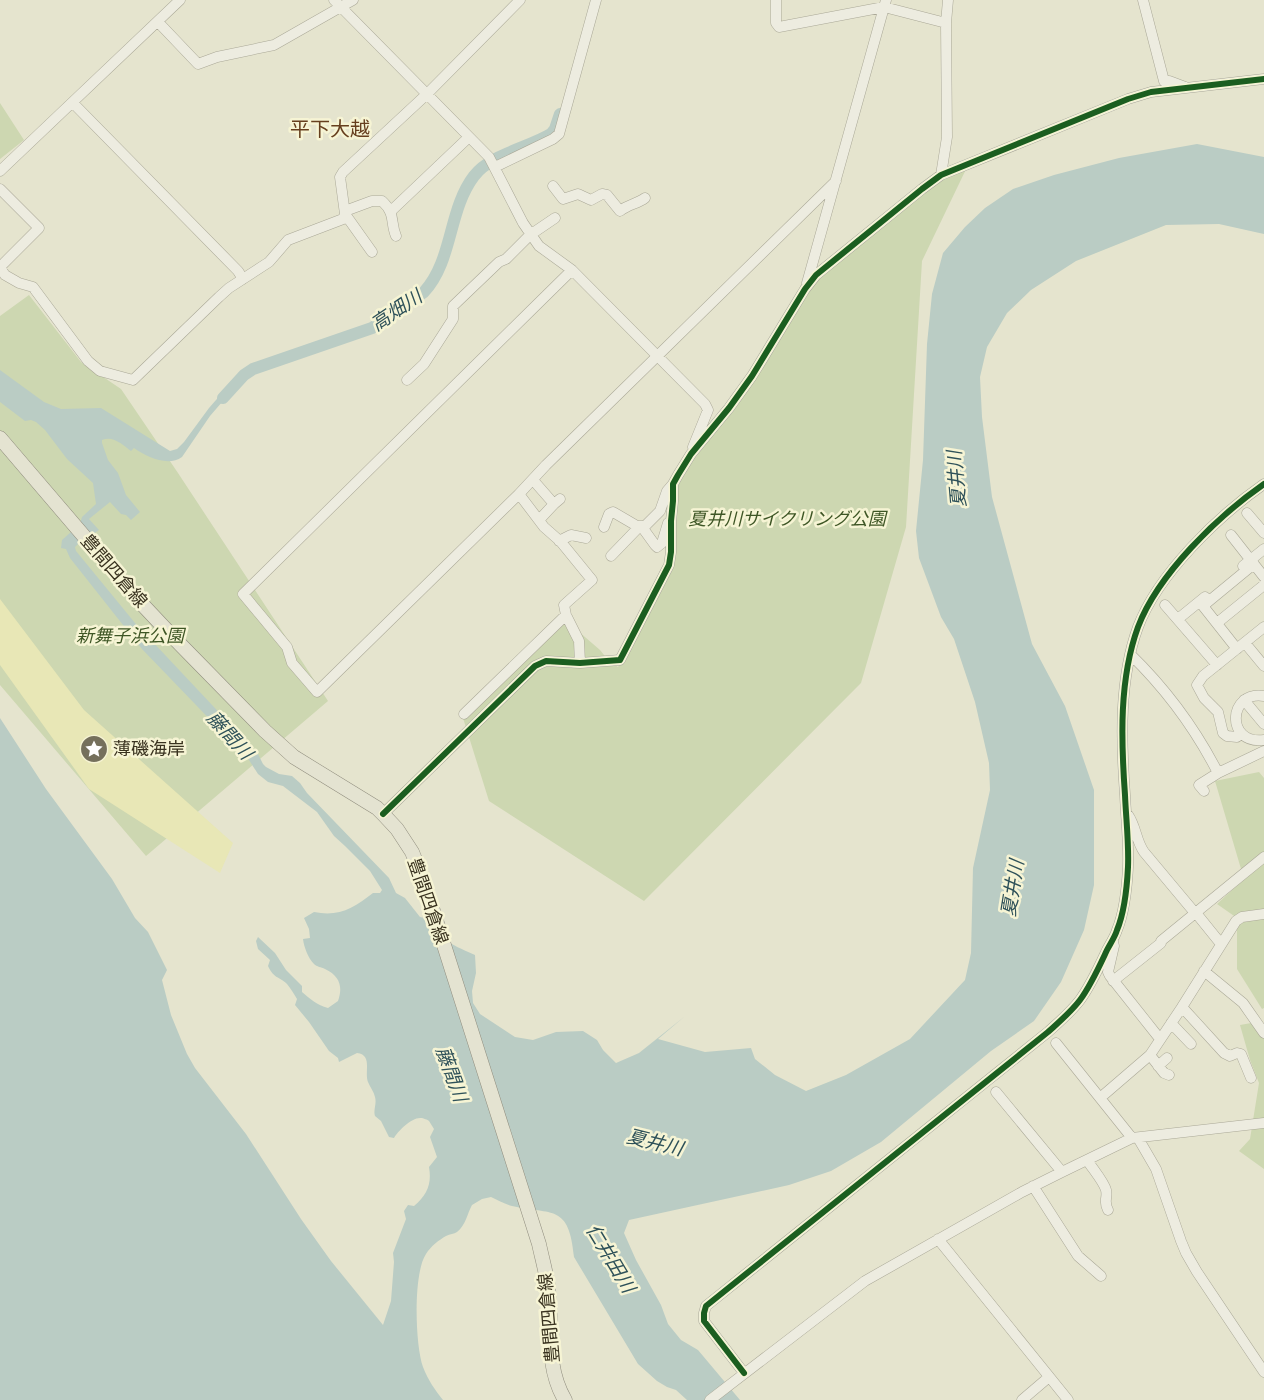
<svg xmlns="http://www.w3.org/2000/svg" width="1264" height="1400" viewBox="0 0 1264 1400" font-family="Spectral,'Noto Sans JP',serif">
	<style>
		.green { fill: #cdd7b1 }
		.sand { fill: #e8e7b6 }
		.water { fill: #baccc4 }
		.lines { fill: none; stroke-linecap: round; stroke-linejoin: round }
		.river { stroke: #baccc4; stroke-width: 12 }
		.minor-casing { stroke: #aaa897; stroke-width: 11 }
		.major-casing { stroke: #908d7e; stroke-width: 15 }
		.minor { stroke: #edece0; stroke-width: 10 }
		.major { stroke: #e4e3d1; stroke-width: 14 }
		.cycleway-casing { stroke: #f6f4d4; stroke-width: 9 }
		.cycleway { stroke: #1b5e20; stroke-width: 6 }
		.labels { text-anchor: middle; stroke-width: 5; stroke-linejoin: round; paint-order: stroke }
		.park-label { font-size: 18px; font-style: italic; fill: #3e5625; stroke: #f6f4d4 }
		.street-label { font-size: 18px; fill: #39321f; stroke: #f6f4d4 }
		.poi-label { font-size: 18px; fill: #39321f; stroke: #f6f4d4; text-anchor: start }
		.water-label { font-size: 19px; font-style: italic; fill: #2e5159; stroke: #f6f4d4 }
		.quarter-label { font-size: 20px; fill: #663f1e; stroke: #f6f4d4 }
	</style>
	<rect width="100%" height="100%" fill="#e5e4ce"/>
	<path class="green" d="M 0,103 L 24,140 L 0,159 Z
		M 969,163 L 922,261 L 906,527 L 861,683 L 644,901 L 489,801 L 463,718 L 569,615 L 578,631 L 600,650 L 608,660 L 618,667 L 669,565 L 671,485 L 750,377 L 811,273 L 922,185 Z
		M 29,295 L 81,362 L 121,389 L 178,473 L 328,701 L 146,856 L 0,685 L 0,316 Z
		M 1259,772 L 1264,778 L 1264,1008 L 1262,1009 L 1237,969 L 1237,918 L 1217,904 L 1244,879 L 1215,781 Z
		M 1257,1022 L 1264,1034 L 1264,1169 L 1239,1151 L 1250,1139 L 1259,1083 L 1250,1060 L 1240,1025 Z"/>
	<path class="sand" d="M 0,599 L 84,710 L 233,843 L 220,873 L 89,789 L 0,665 Z"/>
	<path class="water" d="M 1197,144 L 1264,157 L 1264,234 L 1219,224 L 1166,225 L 1076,261 L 1031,290 L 1007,313 L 987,347 L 980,377 L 982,417 L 992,497 L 1032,644 L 1065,706 L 1094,790 L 1094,885 L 1084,930 L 1061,982 L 1034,1021 L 991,1051 L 881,1142 L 831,1171 L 789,1185 L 629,1220 L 624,1233 L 636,1260 L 661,1305 L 668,1324 L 681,1340 L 698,1350 L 740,1400 L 687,1400 L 676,1390 L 667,1387 L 657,1381 L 638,1364 L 574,1257 C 569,1204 553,1215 512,1206 C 504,1204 498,1200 491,1197 L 482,1199 L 472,1205 C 467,1214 466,1225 457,1232 C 454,1234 450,1234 446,1236 C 439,1240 431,1246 426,1254 C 413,1273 415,1345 423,1367 C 428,1380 435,1390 443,1400 L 0,1400 L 0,718 L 46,789 L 112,879 L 135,918 L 148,932 L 167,970 L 162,980 L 171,1015 L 187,1054 L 195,1068 L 246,1134 L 301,1219 L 331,1261 L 383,1325 L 391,1301 L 394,1262 L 393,1253 L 406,1219 L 404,1211 L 408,1205 L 414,1206 C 427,1195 432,1184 429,1167 L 437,1157 L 430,1137 L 434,1129 L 429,1121 C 428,1120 423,1118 421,1118 C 412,1117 398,1131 394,1138 L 389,1137 L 381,1121 L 375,1116 C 373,1110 377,1104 375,1097 C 374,1092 370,1087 368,1082 C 364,1072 373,1055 357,1053 L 339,1062 L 338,1058 L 329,1051 L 309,1022 L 295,1005 L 297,999 C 294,994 291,989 287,984 C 279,976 274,979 268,966 L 270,960 L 258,949 L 256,941 L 258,937 L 275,953 L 286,970 L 302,986 L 302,992 C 310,999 317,1005 328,1008 L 338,1001 C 343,987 340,976 325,969 C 321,967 317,967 314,964 C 308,958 304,947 303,939 L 310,938 L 309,929 L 304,918 L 314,912 C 339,917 354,908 373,893 L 380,893 L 382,890 L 370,871 L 345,846 L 334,836 L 317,812 L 283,786 L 268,782 L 258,774 L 249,760 L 142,649 L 70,558 L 66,549 L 61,548 L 62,540 L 80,524 L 82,517 L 96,504 L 93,483 L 67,459 L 45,430 L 36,422 L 31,420 L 25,421 L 0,402 L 0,370 L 44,402 L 61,409 L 101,408 L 170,451 L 177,449 L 184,442 L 209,408 L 230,384 L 235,387 L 210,416 L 182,457 C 168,467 147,457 134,448 L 131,451 C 123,445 113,435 102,440 L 102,443 L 108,460 L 118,473 L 126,495 L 140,512 L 131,520 L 126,515 L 121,514 L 110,502 L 89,519 L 99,530 L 93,534 L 87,535 L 75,547 L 76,551 L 135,623 L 258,754 L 263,764 L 266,767 L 279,774 L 292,776 L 300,783 L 307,793 L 389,878 L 396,893 L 405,898 L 420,917 L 429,919 C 434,939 458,947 475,955 L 476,973 L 472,991 L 473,1003 L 480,1014 L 515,1037 L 533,1040 L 556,1032 L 583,1031 L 597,1040 L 603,1050 L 616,1063 L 639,1053 L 684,1017 L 658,1039 L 705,1052 L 751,1048 L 755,1059 L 775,1075 L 806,1091 L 846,1075 L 910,1039 L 965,980 L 971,953 L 973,868 L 990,790 L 989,763 L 975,702 L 954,639 L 941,617 L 919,558 L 916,531 L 923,460 L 927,344 L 932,294 L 943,253 L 965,227 L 985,208 L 1013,189 L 1054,175 L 1119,158 Z"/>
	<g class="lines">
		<path class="river" d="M 223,398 L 244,375 L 253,369 L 372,328 L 424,292 C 453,261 448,210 474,176 C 491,154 528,148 551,134 L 555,129 L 560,114"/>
		<g class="minor-casing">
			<path id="minor" d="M 334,0 L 489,157 L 523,223 L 539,246 L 572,270 L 705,404 L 708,410 L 693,447
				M 776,0 L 776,23 L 779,27 L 884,7 L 946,23
				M 1143,0 L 1164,81 L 1169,81 L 1185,87
				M 158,22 L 198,64 L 217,57 L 274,45 L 353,0
				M 73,103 L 238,271 L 243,279
				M 495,167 L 553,139 L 559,134 L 596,0
				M 0,171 L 180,0
				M 941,175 L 947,137 L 946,23 L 948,0
				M 553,186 L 563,199 L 578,194 L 591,200 L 602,194 L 607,195 L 620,211 C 629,204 637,204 645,198
				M 0,189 L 39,228 L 0,267
				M 345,211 L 372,201 L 382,201 C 396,214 390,222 396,236
				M 390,212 L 469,137
				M 345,214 L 372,252
				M 0,268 L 5,275 L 19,283 L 33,287 L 88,361 L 100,371 L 133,380 L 219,297 L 229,288 L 269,262 L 288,240 L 343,219 L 345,214 L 340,177 L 343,172 L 427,94 L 520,0
				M 807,283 L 886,0
				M 407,380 L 424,364 L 453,319 L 453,306 L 499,262 L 506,259 L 530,235 L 555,218
				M 533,480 L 554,504
				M 519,494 L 317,692 L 292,663 L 287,647 L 243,594 L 572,270
				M 1247,513 L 1264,533
				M 539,520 L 554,504 L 560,499
				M 604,527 L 609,514 L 613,512 L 637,526 L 645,526 L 660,511 L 667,491 L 673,484
				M 642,527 L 655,545 L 657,547 L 662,543 L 668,523
				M 1231,535 L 1264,577
				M 559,541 L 571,535 L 586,538
				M 611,556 L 639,527
				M 1243,566 L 1264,549
				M 1165,605 L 1217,665
				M 1178,619 L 1205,597
				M 1217,623 L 1264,585
				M 1245,643 L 1264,666
				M 1237,649 L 1203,606 L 1254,564
				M 1130,654 C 1166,689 1195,728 1218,773 L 1264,751
				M 580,663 L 579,641 L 566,615 L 564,605 L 592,580 L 561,542 L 544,527 L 519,494 L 546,465 L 836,181
				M 1264,696 C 1228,690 1225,745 1264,740
				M 1244,700 L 1264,724
				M 464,714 L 566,615
				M 1241,733 L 1237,737 L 1227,736 L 1223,733 L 1218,712 L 1204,698 L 1197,685 L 1203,676 L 1264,627
				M 1204,791 L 1199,785 L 1218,773
				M 383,814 L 535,666 L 546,661 L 580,663 L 620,660 L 669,565 L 671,552 L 671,521 L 673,501 L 673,484 L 678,475 L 691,454 L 729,408 L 752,376 L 805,289 L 816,275 L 922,189 L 941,175 L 1128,99 L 1151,92 L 1264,79
				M 1128,815 C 1136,826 1136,841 1144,852 L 1195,913
				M 1196,913 L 1221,944
				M 1113,942 L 1114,946 L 1108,972 L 1110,976 L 1160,1039
				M 1204,971 L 1243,1003 L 1264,1033
				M 1113,981 L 1161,943 L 1161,941 L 1264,857
				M 1182,1007 L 1224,1053 L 1230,1056 L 1237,1053 L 1241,1054 L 1251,1078
				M 1171,1023 L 1191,1044
				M 1056,1043 L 1132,1138
				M 1150,1055 L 1164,1073 L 1169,1075
				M 1158,1066 L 1167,1058
				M 996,1092 L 1062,1172
				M 1100,1098 L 1150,1055 L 1182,1007 L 1236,921 L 1242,917 L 1264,914
				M 1138,1138 L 1156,1169 L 1181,1241 L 1186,1253 L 1197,1272 L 1264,1372
				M 1087,1160 C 1092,1168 1104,1182 1106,1190 C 1108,1198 1103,1201 1108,1210
				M 1033,1186 L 1078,1256 L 1101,1276
				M 938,1239 L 1068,1400
				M 744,1373 L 704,1321 L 704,1313 L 706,1306 L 1048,1032 C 1059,1022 1071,1012 1080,1000 C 1091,985 1099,967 1107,950 C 1110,944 1115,937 1117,930 C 1125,911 1127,887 1128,867 C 1129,843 1126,819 1125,795 C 1121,740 1119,679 1138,627 C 1158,574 1218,516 1264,484
				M 710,1400 L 865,1281 L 1022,1192 L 1062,1172 L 1132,1138 L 1264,1123
				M 1022,1400 L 1049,1377"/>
		</g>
		<g class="major-casing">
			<path id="major" d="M 0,438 L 141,603 L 173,637 L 265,731 L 294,757 L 377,808 L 383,814 L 397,829 L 412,852 L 423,879 L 539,1244 C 542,1258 546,1272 548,1286 C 553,1324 544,1365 565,1400"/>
		</g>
		<use href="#minor" class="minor"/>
		<use href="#major" class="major"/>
		<g class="cycleway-casing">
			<path id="cycleway" d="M 383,814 L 535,666 L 546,661 L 580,663 L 620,660 L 669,565 L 671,552 L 671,521 L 673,501 L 673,484 L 678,475 L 691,454 L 729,408 L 752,376 L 805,289 L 816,275 L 922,189 L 941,175 L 1128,99 L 1151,92 L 1264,79
				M 744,1373 L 704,1321 L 704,1313 L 706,1306 L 1048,1032 C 1059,1022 1071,1012 1080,1000 C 1091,985 1099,967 1107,950 C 1110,944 1115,937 1117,930 C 1125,911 1127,887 1128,867 C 1129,843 1126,819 1125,795 C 1121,740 1119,679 1138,627 C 1158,574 1218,516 1264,484"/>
		</g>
		<use href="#cycleway" class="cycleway"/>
	</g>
	<defs>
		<g id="sight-disc" transform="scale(1.4375)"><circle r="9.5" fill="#75705c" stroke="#f6f4d4"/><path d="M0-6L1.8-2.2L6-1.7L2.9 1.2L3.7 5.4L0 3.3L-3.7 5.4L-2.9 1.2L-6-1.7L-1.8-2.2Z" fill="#fff"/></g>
	</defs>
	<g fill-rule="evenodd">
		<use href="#sight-disc" x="94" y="749"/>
	</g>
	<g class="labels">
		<g class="park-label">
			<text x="787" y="525">夏井川サイクリング公園</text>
			<text x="130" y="642">新舞子浜公園</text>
		</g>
		<g class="street-label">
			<text transform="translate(114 571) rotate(49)" y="6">豊間四倉線</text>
			<text transform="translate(428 901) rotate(71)" y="6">豊間四倉線</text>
			<text transform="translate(549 1318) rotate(-95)" y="6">豊間四倉線</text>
		</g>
		<g class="poi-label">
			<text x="113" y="755">薄磯海岸</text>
		</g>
		<g class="water-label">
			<text transform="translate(396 310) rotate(-34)" y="7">高畑川</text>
			<text transform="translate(956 479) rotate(-95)" y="7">夏井川</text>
			<text transform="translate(230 735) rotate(48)" y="7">藤間川</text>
			<text transform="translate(1012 888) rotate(-81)" y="7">夏井川</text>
			<text transform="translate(452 1074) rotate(70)" y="7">藤間川</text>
			<text transform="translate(655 1142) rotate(14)" y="7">夏井川</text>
			<text transform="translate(611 1258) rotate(59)" y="7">仁井田川</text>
		</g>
		<g class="quarter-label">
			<text x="330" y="136">平下大越</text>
		</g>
	</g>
</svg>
